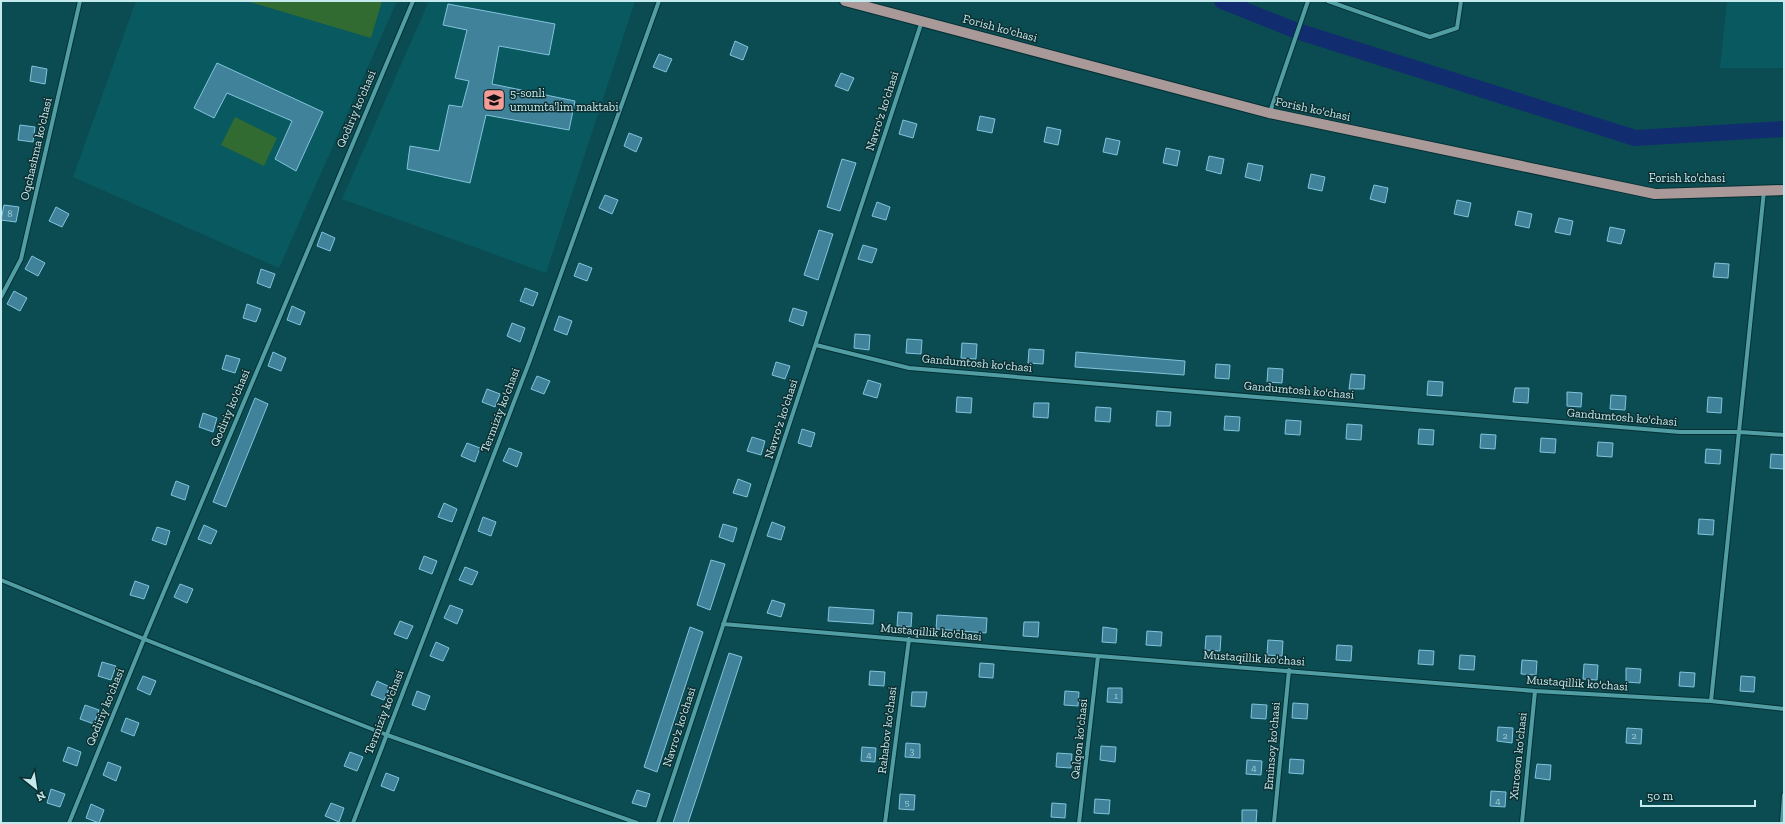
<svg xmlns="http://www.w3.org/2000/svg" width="1785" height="824" viewBox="0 0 1785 824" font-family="'Zilla Slab',serif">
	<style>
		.built { fill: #095960 }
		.green { fill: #316b31 }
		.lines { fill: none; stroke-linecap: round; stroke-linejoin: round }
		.canal { stroke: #112d6f; stroke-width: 16 }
		.building { fill: #3f8299; stroke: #82c4dd }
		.street-casing { stroke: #043034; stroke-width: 6 }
		.primary-casing { stroke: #043034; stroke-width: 12 }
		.street { stroke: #519da4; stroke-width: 4 }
		.primary { stroke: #a99998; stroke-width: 10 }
		.labels { text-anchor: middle; stroke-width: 3; stroke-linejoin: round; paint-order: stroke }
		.number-label { font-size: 10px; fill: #a4d0d8 }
		.street-label { font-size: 12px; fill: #c5eaed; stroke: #0e2f32 }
		.poi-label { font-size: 12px; fill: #c5eaed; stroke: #0e2f32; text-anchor: start }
	</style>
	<rect width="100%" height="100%" fill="#0b4c52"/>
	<path class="built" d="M 136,1 L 397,1 L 279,268 L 73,177 Z
		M 429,1 L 635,1 L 546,273 L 342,199 Z
		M 1727,1 L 1784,1 L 1784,68 L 1720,68 Z"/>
	<path class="green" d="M 246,1 L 382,1 L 371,38 Z
		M 235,117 L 277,138 L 264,166 L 221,145 Z"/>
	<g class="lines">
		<path class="canal" d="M 1222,1 L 1297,31 L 1635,138 L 1784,129"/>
	</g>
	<path class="building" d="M 448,4 L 555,24 L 549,55 L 499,46 L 492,84 L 575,101 L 569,130 L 486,115 L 470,183 L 407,169 L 410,146 L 439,151 L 449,105 L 462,107 L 469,81 L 455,78 L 467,30 L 443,25 Z
		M 735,41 L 748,47 L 743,60 L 730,55 Z
		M 659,54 L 672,59 L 666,72 L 653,67 Z
		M 217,63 L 323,112 L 296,171 L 275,159 L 292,121 L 227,93 L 214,118 L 194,108 Z
		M 32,66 L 47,69 L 45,84 L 30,81 Z
		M 841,73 L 854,78 L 848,91 L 835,86 Z
		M 980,116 L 995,119 L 992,133 L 977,130 Z
		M 903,120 L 917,124 L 913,138 L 899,134 Z
		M 20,125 L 35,127 L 33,142 L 18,140 Z
		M 1047,127 L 1061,130 L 1058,145 L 1044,142 Z
		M 629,133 L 642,138 L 636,152 L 624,146 Z
		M 1106,138 L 1120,141 L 1117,155 L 1103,152 Z
		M 1166,148 L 1180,151 L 1177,166 L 1163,163 Z
		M 1209,156 L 1224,159 L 1221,174 L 1206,170 Z
		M 842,159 L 856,163 L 840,211 L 827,207 Z
		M 1248,163 L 1263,166 L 1260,181 L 1245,177 Z
		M 1311,174 L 1325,177 L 1322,191 L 1308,188 Z
		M 1374,185 L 1388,188 L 1385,203 L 1370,199 Z
		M 605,195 L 618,200 L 612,214 L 599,208 Z
		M 1457,200 L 1471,203 L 1468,217 L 1454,214 Z
		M 877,202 L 890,207 L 886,220 L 872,216 Z
		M 4,205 L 19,207 L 16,222 L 1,220 Z
		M 56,207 L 69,214 L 62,227 L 49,221 Z
		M 1518,211 L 1532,214 L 1529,228 L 1515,225 Z
		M 1559,218 L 1573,221 L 1570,235 L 1555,232 Z
		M 1610,227 L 1625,230 L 1621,244 L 1607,241 Z
		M 819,230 L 833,234 L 818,280 L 804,275 Z
		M 322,232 L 335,238 L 330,251 L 317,246 Z
		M 863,245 L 877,249 L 872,263 L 858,259 Z
		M 32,256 L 45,263 L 38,276 L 25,269 Z
		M 579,263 L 592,268 L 587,281 L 574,276 Z
		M 1715,263 L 1729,264 L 1728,278 L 1713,277 Z
		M 261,269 L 275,274 L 270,288 L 257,283 Z
		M 525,288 L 538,293 L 533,306 L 520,301 Z
		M 14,291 L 27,298 L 20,311 L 7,304 Z
		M 247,304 L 261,309 L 256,322 L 243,318 Z
		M 292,306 L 305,312 L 300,325 L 287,320 Z
		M 793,308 L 807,312 L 803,326 L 789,321 Z
		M 559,316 L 572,321 L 567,335 L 554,330 Z
		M 512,323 L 525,328 L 520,342 L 507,336 Z
		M 855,334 L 870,335 L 869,350 L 854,348 Z
		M 907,339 L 922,340 L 921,354 L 906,353 Z
		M 962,343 L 977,344 L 976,359 L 961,358 Z
		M 1029,349 L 1044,350 L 1043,364 L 1028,363 Z
		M 273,352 L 286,358 L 281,371 L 268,366 Z
		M 1076,352 L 1185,361 L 1184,375 L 1075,367 Z
		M 226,355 L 240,359 L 235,373 L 222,369 Z
		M 776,362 L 790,366 L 785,379 L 772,375 Z
		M 1216,364 L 1230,365 L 1229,379 L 1215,378 Z
		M 1268,368 L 1283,369 L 1282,383 L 1267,382 Z
		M 1351,374 L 1365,375 L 1364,389 L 1349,389 Z
		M 537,376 L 550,381 L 544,394 L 531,389 Z
		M 868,380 L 881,384 L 877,398 L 863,394 Z
		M 1428,381 L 1443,382 L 1442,396 L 1427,395 Z
		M 1515,388 L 1529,388 L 1528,403 L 1513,402 Z
		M 487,389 L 500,394 L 495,407 L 482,402 Z
		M 1567,392 L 1582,393 L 1581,407 L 1567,406 Z
		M 1611,395 L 1626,396 L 1625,410 L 1610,409 Z
		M 957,397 L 972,398 L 971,413 L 956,412 Z
		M 1708,397 L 1722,398 L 1721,413 L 1707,412 Z
		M 255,398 L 268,404 L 226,507 L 213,502 Z
		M 1034,403 L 1049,403 L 1048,418 L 1033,417 Z
		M 1096,407 L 1111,408 L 1110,422 L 1095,421 Z
		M 1157,411 L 1171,412 L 1170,426 L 1156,426 Z
		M 203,413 L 217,418 L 213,432 L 199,427 Z
		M 1225,416 L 1240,417 L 1239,431 L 1224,430 Z
		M 1286,420 L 1301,421 L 1300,435 L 1285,434 Z
		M 1347,424 L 1362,425 L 1361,440 L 1346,439 Z
		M 802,429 L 815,433 L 811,447 L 798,443 Z
		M 1419,429 L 1434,430 L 1433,445 L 1418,444 Z
		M 1481,434 L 1496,435 L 1495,449 L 1480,448 Z
		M 752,437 L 765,441 L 761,455 L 747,451 Z
		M 1541,438 L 1556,439 L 1555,453 L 1540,452 Z
		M 1598,442 L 1613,443 L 1612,457 L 1597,456 Z
		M 467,443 L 480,448 L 475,462 L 461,456 Z
		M 509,448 L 522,453 L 517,467 L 503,461 Z
		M 1706,449 L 1721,450 L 1720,464 L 1705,463 Z
		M 1771,454 L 1784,455 L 1784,469 L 1770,468 Z
		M 738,479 L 751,484 L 747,497 L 733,493 Z
		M 176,481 L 189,486 L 185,500 L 171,495 Z
		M 444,503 L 457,509 L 452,522 L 438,517 Z
		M 483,517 L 496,522 L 491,536 L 478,531 Z
		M 1699,519 L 1714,520 L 1713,535 L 1698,534 Z
		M 772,522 L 785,527 L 781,540 L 767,536 Z
		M 723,524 L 737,528 L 733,542 L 719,537 Z
		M 204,525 L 217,531 L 211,544 L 198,539 Z
		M 157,527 L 170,531 L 166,545 L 152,540 Z
		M 424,556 L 437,561 L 432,574 L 419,569 Z
		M 711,560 L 725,564 L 710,610 L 697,605 Z
		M 465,567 L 478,572 L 472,585 L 459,580 Z
		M 135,581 L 149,586 L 144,599 L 130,595 Z
		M 180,584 L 193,589 L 187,603 L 174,597 Z
		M 772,600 L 785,604 L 781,617 L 767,613 Z
		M 450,605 L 463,610 L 457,624 L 444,618 Z
		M 829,607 L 874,610 L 873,624 L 828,621 Z
		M 898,612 L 912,613 L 911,627 L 897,626 Z
		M 937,615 L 987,618 L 986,633 L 936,629 Z
		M 400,621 L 413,626 L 407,639 L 394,634 Z
		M 1024,622 L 1039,622 L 1038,637 L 1023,636 Z
		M 690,627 L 703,632 L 657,772 L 644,767 Z
		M 1103,627 L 1117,629 L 1116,643 L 1102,642 Z
		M 1147,631 L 1162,632 L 1161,646 L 1146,645 Z
		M 1206,636 L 1221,636 L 1220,651 L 1205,650 Z
		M 1268,640 L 1283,641 L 1282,656 L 1267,655 Z
		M 436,642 L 449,648 L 443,661 L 430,656 Z
		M 1337,645 L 1352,646 L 1351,661 L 1336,660 Z
		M 1419,650 L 1434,651 L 1433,665 L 1418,664 Z
		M 729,653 L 742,657 L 698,793 L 688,823 L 673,823 Z
		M 1460,655 L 1475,656 L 1474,670 L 1459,669 Z
		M 1522,660 L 1537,661 L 1536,675 L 1521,674 Z
		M 102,662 L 116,666 L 111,680 L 98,676 Z
		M 980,663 L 994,664 L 993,678 L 979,677 Z
		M 1584,664 L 1598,665 L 1597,680 L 1583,679 Z
		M 1626,668 L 1641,669 L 1640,683 L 1626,682 Z
		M 870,671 L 885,672 L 884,686 L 869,685 Z
		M 1680,672 L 1695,673 L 1694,687 L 1679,686 Z
		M 143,676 L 156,681 L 150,695 L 137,689 Z
		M 1741,676 L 1755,677 L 1754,692 L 1740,691 Z
		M 377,681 L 390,687 L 384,700 L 371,695 Z
		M 1108,688 L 1122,688 L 1122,703 L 1107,702 Z
		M 417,691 L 430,696 L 425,710 L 412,705 Z
		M 1065,691 L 1079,692 L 1078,706 L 1064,705 Z
		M 912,692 L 927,692 L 925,707 L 911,706 Z
		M 1293,703 L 1308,704 L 1307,719 L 1292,718 Z
		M 1252,704 L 1267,705 L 1266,719 L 1251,718 Z
		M 85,705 L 99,710 L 94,724 L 80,719 Z
		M 126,718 L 139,723 L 134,736 L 121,731 Z
		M 1498,727 L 1513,728 L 1512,743 L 1497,741 Z
		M 1627,728 L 1642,729 L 1641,744 L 1626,743 Z
		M 906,743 L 920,744 L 920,758 L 905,757 Z
		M 1101,746 L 1116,747 L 1115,762 L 1100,760 Z
		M 68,747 L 81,752 L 77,766 L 63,761 Z
		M 862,747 L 876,748 L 875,762 L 861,761 Z
		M 350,752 L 363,757 L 357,771 L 344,766 Z
		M 1057,753 L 1072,754 L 1071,768 L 1056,767 Z
		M 1290,759 L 1304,760 L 1303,774 L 1289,773 Z
		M 1247,760 L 1262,761 L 1261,775 L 1246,774 Z
		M 108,762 L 121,767 L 116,781 L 103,775 Z
		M 1537,764 L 1551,765 L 1550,780 L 1535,778 Z
		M 386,773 L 399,778 L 394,791 L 381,786 Z
		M 51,789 L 65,794 L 60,807 L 47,803 Z
		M 637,790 L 650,794 L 646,807 L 632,803 Z
		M 1491,791 L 1506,792 L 1505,807 L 1490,806 Z
		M 900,794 L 915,795 L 914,810 L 899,809 Z
		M 1095,799 L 1110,800 L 1109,814 L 1094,813 Z
		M 331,803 L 344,808 L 339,822 L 325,816 Z
		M 1052,803 L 1066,804 L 1065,818 L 1051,817 Z
		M 91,804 L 104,810 L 99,823 L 86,818 Z
		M 1242,810 L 1257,810 L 1256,823 L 1242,823 Z"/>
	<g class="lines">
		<g class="street-casing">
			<path id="street" d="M 1328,1 L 1430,37 L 1457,28 L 1461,1
				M 1270,112 L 1308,1
				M 1,297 L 21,259 L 80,1
				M 816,345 L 909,368 L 1680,432 L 1740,432 L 1784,435
				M 1,580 L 144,639 L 387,735 L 637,823
				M 723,624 L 1098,656 L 1535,691 L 1711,701 L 1784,709
				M 1711,701 L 1764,191
				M 69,823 L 144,639 L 413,1
				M 353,823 L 530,360 L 659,1
				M 658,823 L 922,21
				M 885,823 L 909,639
				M 1079,823 L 1098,656
				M 1274,823 L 1289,670
				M 1522,823 L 1535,691
				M 1782,823 L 1784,795"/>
		</g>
		<g class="primary-casing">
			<path id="primary" d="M 845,1 L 1269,113 L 1655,194 L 1784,190"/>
		</g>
		<use href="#street" class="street"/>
		<use href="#primary" class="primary"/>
	</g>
	<defs>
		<g id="school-square" transform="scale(1.15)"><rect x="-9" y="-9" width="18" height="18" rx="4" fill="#f59c96" stroke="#0e2f32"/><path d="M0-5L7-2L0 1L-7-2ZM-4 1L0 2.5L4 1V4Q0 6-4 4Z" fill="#111"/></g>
	</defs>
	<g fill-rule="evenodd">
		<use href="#school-square" x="494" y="100"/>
	</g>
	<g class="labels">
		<g class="number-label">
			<text x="10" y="217">8</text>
			<text x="1116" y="699">1</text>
			<text x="1505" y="739">2</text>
			<text x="1634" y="739">2</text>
			<text x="912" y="754">3</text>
			<text x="869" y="758">4</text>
			<text x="1254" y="771">4</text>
			<text x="1498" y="804">4</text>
			<text x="907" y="806">5</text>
		</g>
		<g class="street-label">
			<text transform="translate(1000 28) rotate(15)" y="4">Forish ko'chasi</text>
			<text transform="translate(356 109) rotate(-67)" y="4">Qodiriy ko'chasi</text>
			<text transform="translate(1313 109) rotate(12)" y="4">Forish ko'chasi</text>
			<text transform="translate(882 111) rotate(-72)" y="4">Navro'z ko'chasi</text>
			<text transform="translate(36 149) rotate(-77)" y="4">Oqchashma ko'chasi</text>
			<text x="1687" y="182">Forish ko'chasi</text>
			<text transform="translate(977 363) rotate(5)" y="4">Gandumtosh ko'chasi</text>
			<text transform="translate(1299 390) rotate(5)" y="4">Gandumtosh ko'chasi</text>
			<text transform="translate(230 408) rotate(-67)" y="4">Qodiriy ko'chasi</text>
			<text transform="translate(500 410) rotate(-69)" y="4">Termiziy ko'chasi</text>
			<text transform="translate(1622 417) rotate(5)" y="4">Gandumtosh ko'chasi</text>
			<text transform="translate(781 419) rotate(-72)" y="4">Navro'z ko'chasi</text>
			<text transform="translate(931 632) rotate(5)" y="4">Mustaqillik ko'chasi</text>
			<text transform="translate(1254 658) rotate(4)" y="4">Mustaqillik ko'chasi</text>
			<text transform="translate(1577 683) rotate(4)" y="4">Mustaqillik ko'chasi</text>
			<text transform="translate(105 707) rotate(-68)" y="4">Qodiriy ko'chasi</text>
			<text transform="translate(384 712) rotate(-69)" y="4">Termiziy ko'chasi</text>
			<text transform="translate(679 727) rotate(-72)" y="4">Navro'z ko'chasi</text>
			<text transform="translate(887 730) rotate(-83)" y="4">Rahabov ko'chasi</text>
			<text transform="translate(1079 739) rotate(-84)" y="4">Qalqon ko'chasi</text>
			<text transform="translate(1272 746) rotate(-85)" y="4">Eminsoy ko'chasi</text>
			<text transform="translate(1518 756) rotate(-84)" y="4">Xuroson ko'chasi</text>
		</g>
		<g class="poi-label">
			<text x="510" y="97">5-sonli<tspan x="510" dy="14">umumta'lim maktabi</tspan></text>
		</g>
	</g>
	<rect width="1785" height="824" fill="none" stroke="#c5eaed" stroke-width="4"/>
	<g transform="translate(36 788) rotate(150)" stroke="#0e2f32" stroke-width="3" paint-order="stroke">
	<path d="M0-3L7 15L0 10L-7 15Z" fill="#c5eaed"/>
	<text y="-6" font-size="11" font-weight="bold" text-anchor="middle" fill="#c5eaed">N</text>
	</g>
	<path d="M1641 800v6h114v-6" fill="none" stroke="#c5eaed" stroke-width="2"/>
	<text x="1647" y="800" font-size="12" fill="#c5eaed" stroke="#0e2f32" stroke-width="3" paint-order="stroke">50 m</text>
</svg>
